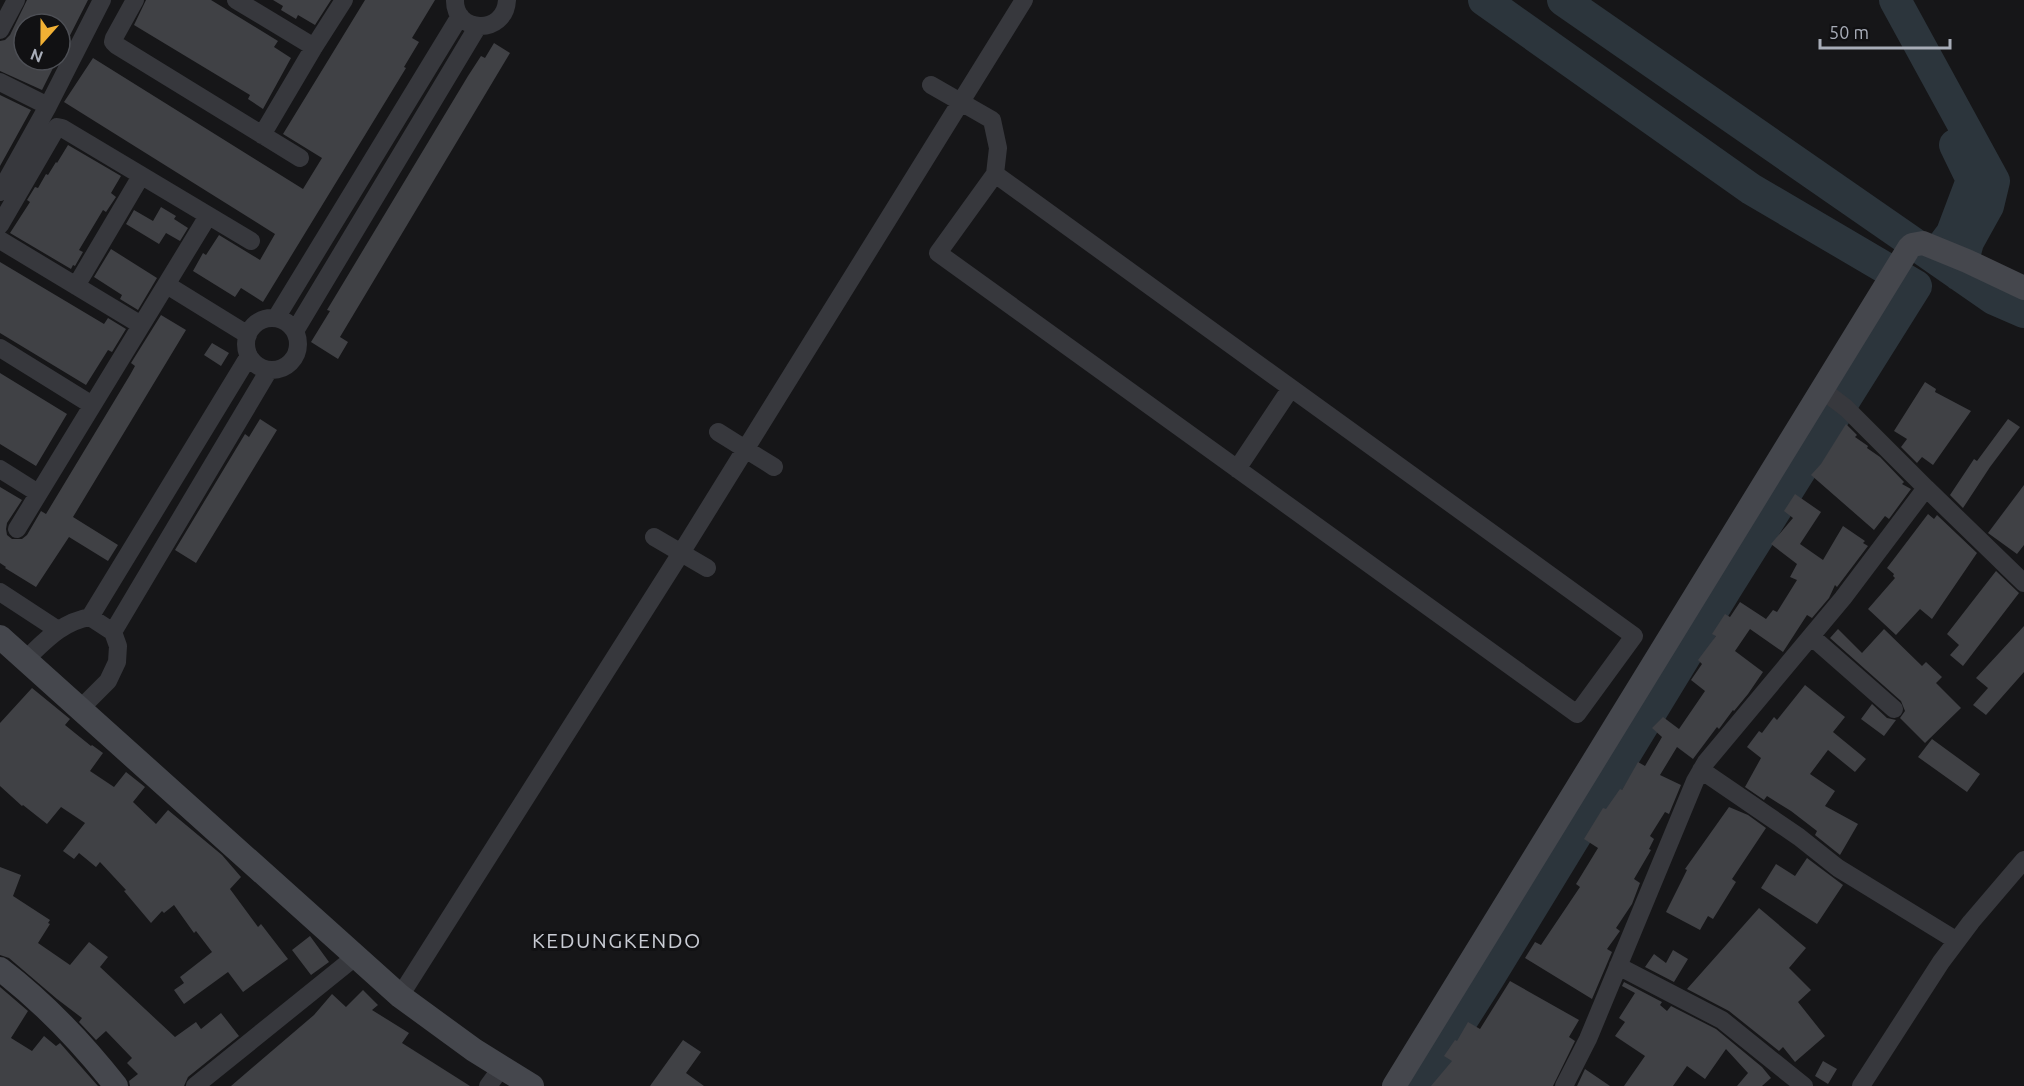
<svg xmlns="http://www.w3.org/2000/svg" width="2024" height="1086" viewBox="0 0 2024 1086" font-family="Ubuntu,sans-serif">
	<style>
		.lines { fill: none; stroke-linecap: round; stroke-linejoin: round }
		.river { stroke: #2c353c; stroke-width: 32 }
		.building { fill: #404145 }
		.street { stroke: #37383d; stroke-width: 18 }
		.secondary { stroke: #45474d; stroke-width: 24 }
		.labels { text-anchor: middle; stroke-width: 6; stroke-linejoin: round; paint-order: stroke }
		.quarter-label { font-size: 21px; letter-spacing: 1.5px; fill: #c9ccd4; stroke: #111113 }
	</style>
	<rect width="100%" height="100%" fill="#161618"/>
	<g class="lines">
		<path class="river" d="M 1563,0 L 1994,299 L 2024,312
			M 1895,0 L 1994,181 L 1988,206 L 1968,242 L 1959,275
			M 1940,249 L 1952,233 L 1972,180 L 1955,145
			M 1420,1086 L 1487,981 L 1726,589 L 1916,286 L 1751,189 L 1484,0"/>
	</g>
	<path class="building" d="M 27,0 L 88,0 L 60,55 L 60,24 L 24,24 L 24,60 L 57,60 L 42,90 L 0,71 L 0,41 L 5,40 L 10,35 Z
		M 146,0 L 211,0 L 278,41 L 274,47 L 291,58 L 263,109 L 248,99 L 250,95 L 134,25 Z
		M 273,0 L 331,0 L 315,25 L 298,15 L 296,19 L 281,10 L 283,6 Z
		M 365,0 L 435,0 L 412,38 L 419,42 L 404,67 L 406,68 L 263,302 L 241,288 L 235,297 L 193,271 L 203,253 L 206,255 L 219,235 L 260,260 L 275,234 L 64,102 L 93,58 L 303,189 L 322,158 L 283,134 Z
		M 494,43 L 510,53 L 340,337 L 348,342 L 338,359 L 311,342 L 330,311 L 327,310 L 468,76 L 481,56 L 485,58 Z
		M 0,95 L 31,110 L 0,166 Z
		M 68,145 L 121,176 L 111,193 L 116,197 L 106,212 L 103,210 L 79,250 L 83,252 L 75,266 L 73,265 L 71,269 L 10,233 L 30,202 L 27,200 L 35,187 L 38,188 L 46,174 L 48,175 L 56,162 L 57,163 Z
		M 161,207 L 176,216 L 174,219 L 188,228 L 180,241 L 166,233 L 159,244 L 126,224 L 134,210 L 153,221 Z
		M 111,249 L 157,278 L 138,310 L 120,299 L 122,295 L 94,277 Z
		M 0,262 L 104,324 L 108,318 L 126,329 L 112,352 L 108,350 L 86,385 L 0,333 Z
		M 161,315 L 186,330 L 73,517 L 118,545 L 108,561 L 69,537 L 36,587 L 5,568 L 6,567 L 0,563 L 0,487 L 22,500 L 7,523 L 6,529 L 7,535 L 12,539 L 22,539 L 27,535 L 41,511 L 46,514 L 130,375 L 135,366 L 131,363 Z
		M 212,343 L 229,353 L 221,366 L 204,355 Z
		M 0,373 L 67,414 L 36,466 L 0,444 Z
		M 1925,382 L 1936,389 L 1935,392 L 1971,411 L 1933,465 L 1922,457 L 1917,463 L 1901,447 L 1907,439 L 1894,431 Z
		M 260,419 L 277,430 L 196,563 L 175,550 L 245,434 L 249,437 Z
		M 2008,419 L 2020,427 L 1990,467 L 1963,508 L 1950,495 L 1974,459 L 1977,461 Z
		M 1846,424 L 1857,435 L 1855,437 L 1868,446 L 1867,448 L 1880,457 L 1904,482 L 1902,484 L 1911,489 L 1889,519 L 1885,516 L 1874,530 L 1811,475 L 1821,464 Z
		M 2024,485 L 2024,545 L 2017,554 L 1988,533 Z
		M 1795,494 L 1821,512 L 1800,544 L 1823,560 L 1843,526 L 1865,541 L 1863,543 L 1868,546 L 1837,587 L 1835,585 L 1829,598 L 1812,618 L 1807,615 L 1783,652 L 1750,629 L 1735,651 L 1763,672 L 1748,694 L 1734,711 L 1733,710 L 1719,729 L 1717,727 L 1693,759 L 1677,747 L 1660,775 L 1681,785 L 1669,814 L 1665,812 L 1650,836 L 1654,839 L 1649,849 L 1651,850 L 1634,879 L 1640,883 L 1632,904 L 1616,928 L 1620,931 L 1607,949 L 1612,952 L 1592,999 L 1525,958 L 1535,942 L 1541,945 L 1580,887 L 1576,884 L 1598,848 L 1584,839 L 1603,808 L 1606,809 L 1620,789 L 1622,790 L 1638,762 L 1645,766 L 1662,737 L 1652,728 L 1663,717 L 1679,729 L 1705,691 L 1691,680 L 1702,664 L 1698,660 L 1716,636 L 1712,634 L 1725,614 L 1730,617 L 1740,602 L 1766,619 L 1773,610 L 1777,612 L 1797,580 L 1790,577 L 1797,564 L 1771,544 L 1793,518 L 1784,511 Z
		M 1928,514 L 1934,519 L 1937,515 L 1977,553 L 1932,619 L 1920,609 L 1896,635 L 1868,609 L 1895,578 L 1893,576 L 1894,574 L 1887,568 Z
		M 1996,571 L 2019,593 L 1963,666 L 1950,655 L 1959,645 L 1947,634 Z
		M 2024,626 L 2024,672 L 1986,715 L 1973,705 L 1988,688 L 1976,678 Z
		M 1838,629 L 1862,653 L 1884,629 L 1922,666 L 1926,662 L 1942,677 L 1936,683 L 1961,708 L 1925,743 L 1900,718 L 1905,711 L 1901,701 L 1830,638 Z
		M 1805,685 L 1845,717 L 1833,732 L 1866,759 L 1855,772 L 1828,750 L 1810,774 L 1835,791 L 1825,806 L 1858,824 L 1840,855 L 1815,835 L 1817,831 L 1791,811 L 1767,796 L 1764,800 L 1745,787 L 1761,758 L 1747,747 L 1759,731 L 1762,733 L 1774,717 L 1777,720 Z
		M 32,688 L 70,719 L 65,725 L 91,746 L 92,745 L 103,753 L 90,771 L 114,787 L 126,772 L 145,787 L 133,802 L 156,824 L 168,810 L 222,855 L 241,877 L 230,889 L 258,927 L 261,924 L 288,959 L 243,992 L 228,972 L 184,1004 L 174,990 L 184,983 L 180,977 L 212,952 L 196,931 L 194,933 L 174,905 L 164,913 L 162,911 L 151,923 L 124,891 L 126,890 L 100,862 L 96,867 L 79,853 L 74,859 L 63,851 L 85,823 L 61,807 L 47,824 L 23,805 L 22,806 L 0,786 L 0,723 Z
		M 1872,704 L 1887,718 L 1896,720 L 1884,736 L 1861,719 Z
		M 1932,739 L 1980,774 L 1967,792 L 1918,757 Z
		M 1729,807 L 1748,815 L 1766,828 L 1732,879 L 1736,882 L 1713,919 L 1708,916 L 1700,930 L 1666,912 L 1687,870 L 1685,869 Z
		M 1807,858 L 1843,885 L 1817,924 L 1761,888 L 1776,864 L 1795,876 Z
		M 0,867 L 21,875 L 13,896 L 50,920 L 48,923 L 50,924 L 38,943 L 70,965 L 89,942 L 108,957 L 100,967 L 175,1037 L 196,1022 L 201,1029 L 221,1013 L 239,1036 L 188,1077 L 184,1086 L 130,1086 L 129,1081 L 138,1074 L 127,1063 L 132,1058 L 106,1031 L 96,1040 L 79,1022 L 82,1018 L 57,999 L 9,958 L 0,955 Z
		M 1759,908 L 1806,948 L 1789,968 L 1811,990 L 1798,1002 L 1825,1036 L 1795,1062 L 1783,1047 L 1779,1051 L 1729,1011 L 1687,989 Z
		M 310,936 L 329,962 L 311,975 L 292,950 Z
		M 1673,950 L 1688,959 L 1674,982 L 1645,967 L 1654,954 L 1666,963 Z
		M 1510,981 L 1579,1020 L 1569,1037 L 1575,1041 L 1553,1086 L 1431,1086 L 1452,1061 L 1444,1056 L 1455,1040 L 1457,1041 L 1468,1022 L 1480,1029 Z
		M 1624,982 L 1662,1002 L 1660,1005 L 1667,1011 L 1671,1006 L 1716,1029 L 1762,1067 L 1771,1078 L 1762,1086 L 1737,1086 L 1748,1073 L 1726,1049 L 1705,1079 L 1687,1066 L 1673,1086 L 1624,1086 L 1645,1056 L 1615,1036 L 1625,1022 L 1619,1018 L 1635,993 L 1622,986 Z
		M 0,987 L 28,1011 L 11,1038 L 32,1051 L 44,1036 L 56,1046 L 60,1043 L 98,1086 L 0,1086 Z
		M 363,990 L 378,1005 L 372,1010 L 409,1033 L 402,1043 L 470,1086 L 231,1086 L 314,1015 L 332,994 L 346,1007 Z
		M 683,1040 L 701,1052 L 686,1073 L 704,1086 L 650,1086 Z
		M 1823,1061 L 1837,1069 L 1828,1084 L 1815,1076 Z
		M 1585,1069 L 1610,1086 L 1577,1086 Z"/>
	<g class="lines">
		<path class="street" d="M 135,0 L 114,38 L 113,42 L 116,45 L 300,158
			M 236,0 L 314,47
			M 455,0 C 454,33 505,36 507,0
			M 0,30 L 16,0
			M 0,82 L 48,106
			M 931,85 L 992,120 L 998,148 L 995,174
			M 262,135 L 314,47 L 344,0
			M 995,174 L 1634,636 L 1577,714 L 938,253 Z
			M 0,192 L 48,106 L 102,0
			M 0,225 L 57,127 L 62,128 L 251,241
			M 0,240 L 141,325
			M 167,285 L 248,335
			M 76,286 L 141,176
			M 276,318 L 460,16
			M246 344a26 26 0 1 1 52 0a26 26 0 1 1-52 0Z
			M 295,331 L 478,26
			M 0,348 L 92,405
			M 718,432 L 774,467
			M 0,469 L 38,493
			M 1237,469 L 1291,388
			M 1926,488 L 2024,583
			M 17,529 L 208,216
			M 654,537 L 707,568
			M 0,592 L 58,630
			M 90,617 L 249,356
			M 113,632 L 269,370
			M 1812,637 L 1894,709
			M 26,659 C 46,640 62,622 90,617 L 113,632 L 118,646 L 117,662 L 108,681 L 80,709
			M 1701,770 L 1799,837 L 1838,868 L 1957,941
			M 1618,966 L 1722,1020 L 1804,1086
			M 400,996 L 681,553 L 1024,0
			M 195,1086 L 355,957
			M 488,1086 L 502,1067
			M 1564,1086 L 1588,1039 L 1695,781 L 1706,762 L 1843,598 L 1926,488 L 1846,408 L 1821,389
			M 1861,1086 L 1941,962 L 1971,922 L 2024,860"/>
		<path class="secondary" d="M 0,637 L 400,996 L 474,1050 L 532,1086
			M 0,969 C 43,1002 83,1044 116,1086
			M 1394,1086 L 1909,248 L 1912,245 L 1923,243 L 1967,261 L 2024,288"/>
	</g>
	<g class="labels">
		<g class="quarter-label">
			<text x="617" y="948">KEDUNGKENDO</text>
		</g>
	</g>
	<g transform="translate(42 42) rotate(201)"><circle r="28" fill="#111113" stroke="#4d4f55" stroke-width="1.5"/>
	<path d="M0-4.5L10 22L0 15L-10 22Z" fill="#f2b134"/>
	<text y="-9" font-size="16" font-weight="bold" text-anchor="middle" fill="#a8adb8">N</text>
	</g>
	<path d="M1820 39v9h130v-9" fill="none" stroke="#a8adb8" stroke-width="3"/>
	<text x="1829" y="39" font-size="18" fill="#a8adb8" stroke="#111113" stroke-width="4.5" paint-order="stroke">50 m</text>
</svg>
